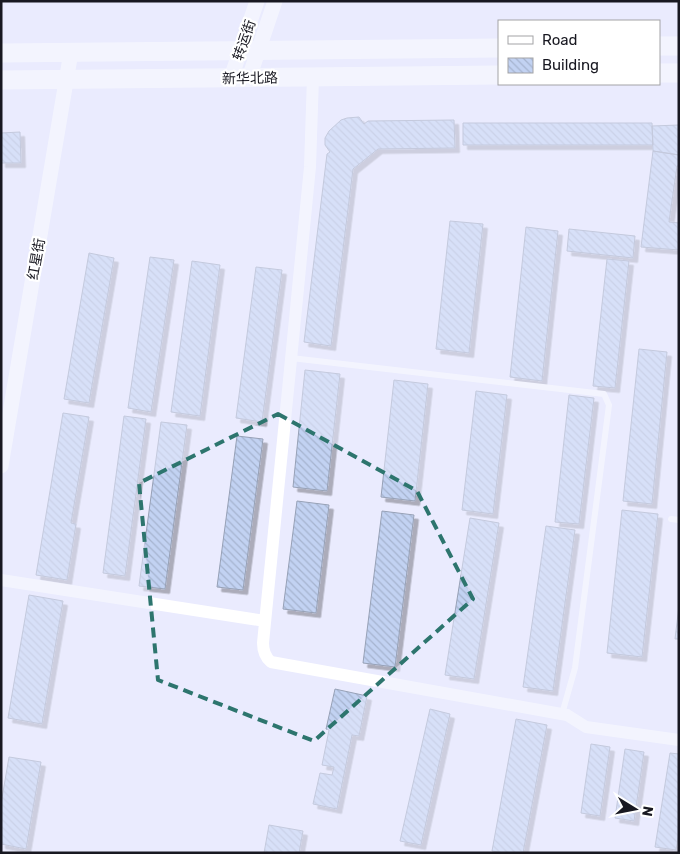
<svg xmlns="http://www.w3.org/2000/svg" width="680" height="854" viewBox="0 0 680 854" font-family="Rubik,'Noto Sans SC',sans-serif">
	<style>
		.building { fill: url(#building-back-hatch); stroke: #97a1b6; filter: url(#shadow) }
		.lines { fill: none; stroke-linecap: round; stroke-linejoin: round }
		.service { stroke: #fff; stroke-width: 6 }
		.minor { stroke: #fff; stroke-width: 12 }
		.tertiary { stroke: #fff; stroke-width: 15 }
		.primary { stroke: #fff; stroke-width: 19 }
		.marked { fill: none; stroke: #2d756e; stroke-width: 4; stroke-dasharray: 10 6; stroke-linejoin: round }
		.labels { text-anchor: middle; stroke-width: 4.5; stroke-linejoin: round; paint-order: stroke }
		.street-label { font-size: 14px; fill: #181821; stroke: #fff }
	</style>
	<defs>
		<pattern id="building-back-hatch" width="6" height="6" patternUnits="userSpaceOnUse" patternTransform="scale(1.25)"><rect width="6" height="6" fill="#c2d2f2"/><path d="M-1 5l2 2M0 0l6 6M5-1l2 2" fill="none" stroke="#a6b4cf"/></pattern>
		<filter id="shadow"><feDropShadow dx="4.5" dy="4.5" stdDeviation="0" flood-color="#0004"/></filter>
	</defs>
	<rect width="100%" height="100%" fill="#eaebfe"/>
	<path class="building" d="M 359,117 L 364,124 L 368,121 L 454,120 L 455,148 L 378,149 L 353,169 L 331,346 L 304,342 L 327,154 L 330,152 L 325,145 L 325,138 L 329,131 L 341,120 L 347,118 Z
		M 463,123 L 652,123 L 653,145 L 463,145 Z
		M 679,125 L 679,155 L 653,151 L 652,126 Z
		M 20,132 L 21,163 L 1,163 L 1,133 Z
		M 653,151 L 679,155 L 679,166 L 677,166 L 669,222 L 679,223 L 679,250 L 641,247 Z
		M 450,221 L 483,224 L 469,353 L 436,349 Z
		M 526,227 L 558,231 L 542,381 L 510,377 Z
		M 569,229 L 635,236 L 633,258 L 567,251 Z
		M 89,253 L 114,258 L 89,403 L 64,399 Z
		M 150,257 L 174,260 L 151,412 L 128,408 Z
		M 607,259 L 629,261 L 615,388 L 593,386 Z
		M 192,261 L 220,265 L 200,416 L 171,412 Z
		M 256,267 L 282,270 L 262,422 L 236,418 Z
		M 639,349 L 667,352 L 652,504 L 623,501 Z
		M 305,370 L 340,374 L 327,491 L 293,487 Z
		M 394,380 L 428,384 L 415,501 L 381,497 Z
		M 476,391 L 507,395 L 493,514 L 462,510 Z
		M 569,395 L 594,398 L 579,524 L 555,522 Z
		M 63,413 L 89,417 L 71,523 L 76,524 L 67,580 L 36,575 Z
		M 124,416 L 146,419 L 125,576 L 103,573 Z
		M 161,422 L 187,425 L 165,589 L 139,586 Z
		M 237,436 L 263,439 L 243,590 L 217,587 Z
		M 297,501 L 329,505 L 316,613 L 283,609 Z
		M 622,510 L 658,514 L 642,657 L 607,653 Z
		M 382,511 L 414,515 L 395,667 L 363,663 Z
		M 470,518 L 499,523 L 474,679 L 445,675 Z
		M 546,526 L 575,530 L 553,691 L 523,687 Z
		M 29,595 L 63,601 L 42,724 L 8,718 Z
		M 679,606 L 679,639 L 675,639 Z
		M 335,689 L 367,696 L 359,736 L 352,735 L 337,809 L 313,804 L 320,773 L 332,775 L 334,767 L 322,765 L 329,730 L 326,729 Z
		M 430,709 L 450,714 L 421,845 L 400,841 Z
		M 516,719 L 547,725 L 523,853 L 504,853 L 492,851 Z
		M 591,744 L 610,747 L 600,816 L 581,813 Z
		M 625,749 L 644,752 L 634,821 L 615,818 Z
		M 670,753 L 679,754 L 679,833 L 676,850 L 655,847 Z
		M 9,757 L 41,762 L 26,849 L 1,844 L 1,804 Z
		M 269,825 L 303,831 L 299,853 L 264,853 Z"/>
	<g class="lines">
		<path class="service" d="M 291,358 L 604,394 L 609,405 L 575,668 L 562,714
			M 671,519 L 679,520"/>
		<path class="minor" d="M 313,77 L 310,167 L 263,643 C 263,651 265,657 271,662 L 567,715 L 586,727 L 679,740
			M 1,580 L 265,621"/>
		<path class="tertiary" d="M 231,78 L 257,1
			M 249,78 L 275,1
			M 1,466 L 71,52"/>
		<path class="primary" d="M 659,46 L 679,46
			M 1,53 L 499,48
			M 659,73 L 679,73
			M 1,80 L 499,75"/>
	</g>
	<path d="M0 0H680V854H0ZM 278,414 L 417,491 L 473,599 L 314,741 L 158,680 L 139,483 Z" fill="#eaebfe" fill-opacity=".55" fill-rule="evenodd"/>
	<path class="marked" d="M 278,414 L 417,491 L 473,599 L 314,741 L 158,680 L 139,483 Z"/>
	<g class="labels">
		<g class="street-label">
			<text transform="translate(244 40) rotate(-71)" y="5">转运街</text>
			<text transform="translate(250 78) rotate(-1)" y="5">新华北路</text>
			<text transform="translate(36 259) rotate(-80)" y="5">红星街</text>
		</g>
	</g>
	<rect width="680" height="854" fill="none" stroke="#181821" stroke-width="5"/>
	<rect x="498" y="20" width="162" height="65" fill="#ffffff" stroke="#a3a3a6"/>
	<rect x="508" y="36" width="25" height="8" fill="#ffffff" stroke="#a3a3a6"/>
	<text x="542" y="45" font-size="15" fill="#181821">Road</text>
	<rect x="508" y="58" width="25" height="15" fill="url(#building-back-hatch)" stroke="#a3a3a6"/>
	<text x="542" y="70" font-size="15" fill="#181821">Building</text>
	<g transform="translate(635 809) rotate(100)" stroke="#ffffff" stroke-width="4" paint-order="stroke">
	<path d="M0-4L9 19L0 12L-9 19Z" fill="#181821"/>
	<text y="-8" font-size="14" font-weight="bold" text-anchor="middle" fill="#181821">N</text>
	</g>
</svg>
